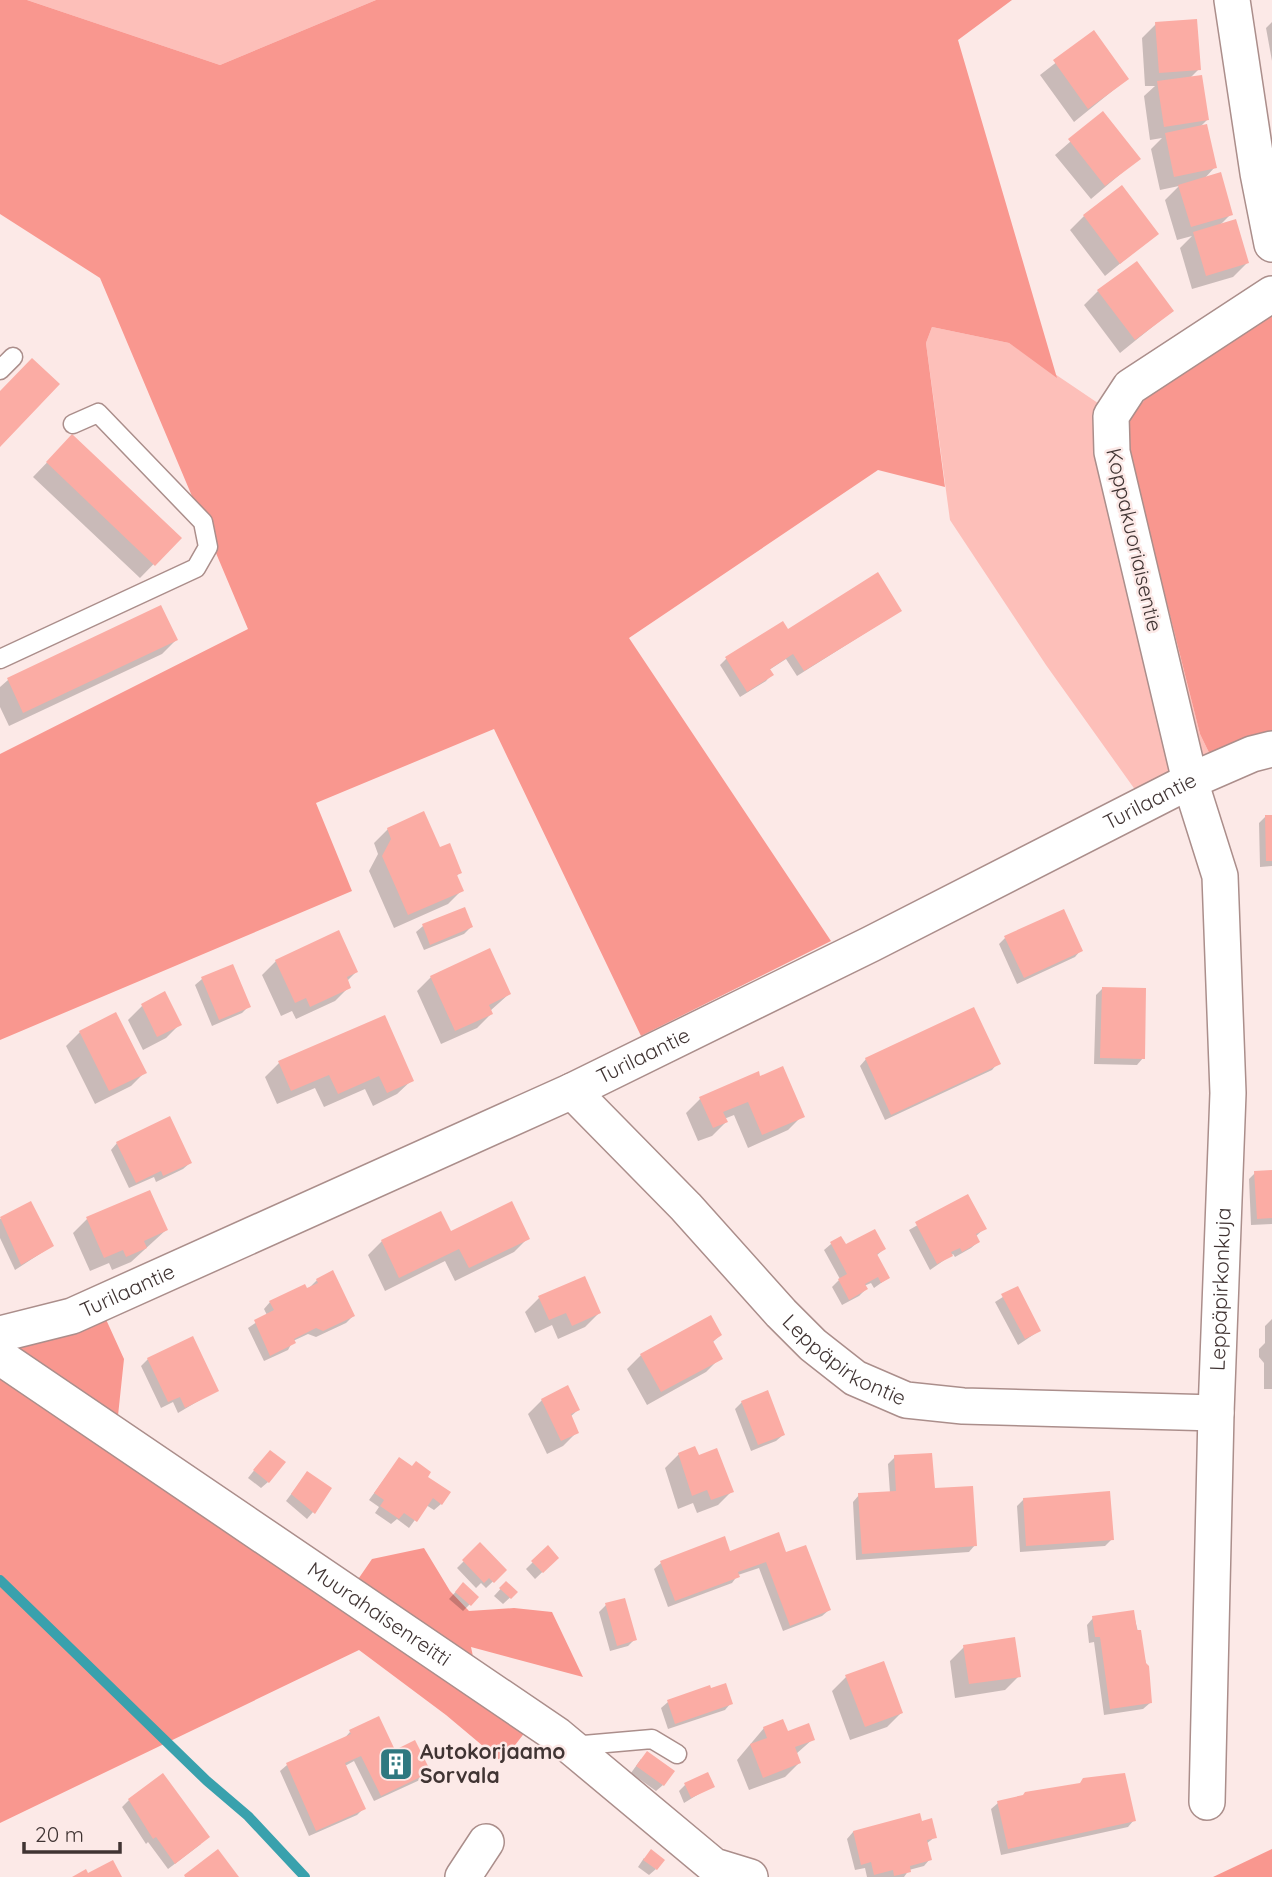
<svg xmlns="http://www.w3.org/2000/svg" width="1272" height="1877" viewBox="0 0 1272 1877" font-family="Quicksand,sans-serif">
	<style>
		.green { fill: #fdbfb9 }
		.forest { fill: #f9978f }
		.shadow { fill: #0003 }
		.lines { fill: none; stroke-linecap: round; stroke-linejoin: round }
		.stream { stroke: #39a1ad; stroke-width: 10 }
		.building { fill: #fbaca4 }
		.lane-casing { stroke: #ab8e8b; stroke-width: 21 }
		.street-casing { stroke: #ab8e8b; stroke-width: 38 }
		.lane { stroke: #fff; stroke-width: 18 }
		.street { stroke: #fff; stroke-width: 35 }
		.labels { text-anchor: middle; stroke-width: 5; stroke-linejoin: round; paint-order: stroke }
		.street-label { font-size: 21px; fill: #403433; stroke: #fce9e7 }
		.poi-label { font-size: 21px; font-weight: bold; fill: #403433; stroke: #fce9e7; text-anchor: start }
	</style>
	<rect width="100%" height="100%" fill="#fce9e7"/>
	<path class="green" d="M 27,0 L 376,0 L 220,65 Z
		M 932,327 L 1009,343 L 1126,422 L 1130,457 L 1200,734 L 1217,769 L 1146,805 L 1046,665 L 950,520 L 926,343 Z"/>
	<path class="forest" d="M 0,0 L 27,0 L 220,65 L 376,0 L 1012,0 L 958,40 L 1057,378 L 1009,343 L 932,327 L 926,343 L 945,487 L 878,470 L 629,638 L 831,941 L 641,1036 L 494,729 L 316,803 L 352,891 L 0,1040 L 0,754 L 248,629 L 100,278 L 0,214 Z
		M 1272,315 L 1272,749 L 1217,769 L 1200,734 L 1130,457 L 1126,422 L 1151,392 Z
		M 99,1304 L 124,1359 L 117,1425 L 8,1350 Z
		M 0,1377 L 341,1604 L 372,1559 L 424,1548 L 450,1591 L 469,1611 L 514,1608 L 552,1612 L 583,1677 L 471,1647 L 480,1690 L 529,1727 L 502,1762 L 446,1715 L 359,1650 L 0,1823 Z
		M 1272,1849 L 1272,1877 L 1213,1877 Z"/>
	<path class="shadow" d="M 1272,22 L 1272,61 L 1266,28 Z
		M 1156,24 L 1199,69 L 1190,78 L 1207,120 L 1199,128 L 1215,167 L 1204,179 L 1231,214 L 1219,226 L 1247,263 L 1233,277 L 1192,289 L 1180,248 L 1192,236 L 1177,240 L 1165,200 L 1179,186 L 1160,190 L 1151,149 L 1162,138 L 1150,140 L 1144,96 L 1155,86 L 1145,86 L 1142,38 Z
		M 1094,33 L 1127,79 L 1074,122 L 1040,75 Z
		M 1102,114 L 1138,159 L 1091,199 L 1055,155 Z
		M 1084,216 L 1156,234 L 1105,276 L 1070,230 Z
		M 1098,291 L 1172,311 L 1120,353 L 1084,305 Z
		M 59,450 L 179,538 L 140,578 L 33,477 Z
		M 161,607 L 176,640 L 162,654 L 9,726 L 0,707 L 0,687 L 8,680 Z
		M 900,611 L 797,676 L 786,659 L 769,670 L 772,674 L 766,681 L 740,697 L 720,665 L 726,659 L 787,632 Z
		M 1266,816 L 1272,816 L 1272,866 L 1260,867 L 1259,823 Z
		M 388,829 L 439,850 L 460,872 L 456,877 L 462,890 L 448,904 L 394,928 L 369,871 L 378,854 L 374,843 Z
		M 464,909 L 471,927 L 464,934 L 424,950 L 416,932 L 423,926 Z
		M 1005,938 L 1081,950 L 1075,957 L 1017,984 L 999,944 Z
		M 489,950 L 509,994 L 490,1011 L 491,1014 L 477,1028 L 441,1044 L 417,991 L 431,977 Z
		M 276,961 L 356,972 L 347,981 L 349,987 L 335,1001 L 296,1019 L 292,1011 L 281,1016 L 262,975 Z
		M 232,966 L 249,1006 L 242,1013 L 212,1026 L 195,985 L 202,979 Z
		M 1102,989 L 1143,1058 L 1137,1065 L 1094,1064 L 1096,995 Z
		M 142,1006 L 180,1024 L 166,1038 L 143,1050 L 128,1020 Z
		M 384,1017 L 412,1080 L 397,1094 L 373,1106 L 365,1089 L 324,1107 L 315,1088 L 277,1104 L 265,1077 L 279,1063 Z
		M 80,1032 L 145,1072 L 131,1086 L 95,1104 L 66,1046 Z
		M 866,1059 L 998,1063 L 992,1070 L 885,1120 L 860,1066 Z
		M 760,1078 L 802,1116 L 788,1130 L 748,1148 L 734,1115 L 724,1119 L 726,1122 L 712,1136 L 698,1141 L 686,1113 L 700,1099 Z
		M 117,1143 L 190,1163 L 183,1169 L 156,1182 L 154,1177 L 129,1188 L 111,1150 Z
		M 1272,1172 L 1272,1224 L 1251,1225 L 1249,1179 L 1255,1173 Z
		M 968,1196 L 985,1228 L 975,1237 L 978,1242 L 971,1248 L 955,1257 L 953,1254 L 930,1270 L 909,1230 Z
		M 30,1203 L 52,1246 L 15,1270 L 0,1238 L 0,1219 Z
		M 87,1219 L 166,1230 L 131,1262 L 112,1270 L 109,1263 L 90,1271 L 73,1233 Z
		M 450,1233 L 528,1238 L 514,1252 L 455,1281 L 445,1261 L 385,1291 L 368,1255 L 382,1241 Z
		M 831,1244 L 884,1249 L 876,1256 L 888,1278 L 874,1288 L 871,1283 L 864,1286 L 866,1289 L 859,1296 L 842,1305 L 832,1287 L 840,1279 L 824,1250 Z
		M 333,1273 L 353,1316 L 346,1323 L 316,1337 L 308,1334 L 293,1341 L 288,1350 L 264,1361 L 248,1328 L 267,1315 L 264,1309 L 270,1302 L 306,1291 L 317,1280 Z
		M 1017,1288 L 1039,1331 L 1018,1345 L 995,1302 Z
		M 539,1298 L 599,1313 L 585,1327 L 558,1339 L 552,1325 L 535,1333 L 525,1312 Z
		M 1272,1319 L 1272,1389 L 1264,1389 L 1264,1363 L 1259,1357 L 1259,1349 L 1265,1343 L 1265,1326 Z
		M 720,1335 L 712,1343 L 720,1358 L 706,1372 L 647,1405 L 627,1369 L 641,1355 Z
		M 148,1359 L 217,1390 L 178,1413 L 173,1402 L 161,1408 L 141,1366 Z
		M 542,1400 L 578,1410 L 570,1417 L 577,1432 L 563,1446 L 547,1454 L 528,1414 Z
		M 742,1402 L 783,1435 L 776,1441 L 751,1451 L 735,1409 Z
		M 679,1454 L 698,1458 L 732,1491 L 718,1505 L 697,1513 L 693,1503 L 678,1509 L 665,1468 Z
		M 895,1457 L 933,1490 L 975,1545 L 969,1552 L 856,1560 L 853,1502 L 859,1495 L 890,1493 L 888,1464 Z
		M 264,1458 L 268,1482 L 261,1488 L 248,1478 Z
		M 399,1459 L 426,1477 L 441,1504 L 434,1510 L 426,1505 L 409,1528 L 397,1519 L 391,1524 L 375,1513 L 379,1507 L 369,1500 Z
		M 307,1473 L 313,1512 L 307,1519 L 286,1501 Z
		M 1024,1499 L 1112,1539 L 1105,1546 L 1020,1552 L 1017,1506 Z
		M 480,1545 L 505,1570 L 486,1588 L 481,1583 L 476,1588 L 457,1568 Z
		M 547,1548 L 557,1558 L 535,1579 L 526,1569 Z
		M 729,1553 L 785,1554 L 829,1610 L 822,1616 L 783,1631 L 759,1568 L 738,1575 L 732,1583 L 668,1607 L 654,1569 L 661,1563 Z
		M 506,1583 L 516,1592 L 503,1604 L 494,1596 Z
		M 463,1584 L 477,1597 L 463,1611 L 449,1599 Z
		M 606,1605 L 635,1639 L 628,1646 L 610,1651 L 599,1612 Z
		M 1133,1612 L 1149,1675 L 1150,1703 L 1143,1709 L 1104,1715 L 1094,1642 L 1089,1643 L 1087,1625 L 1093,1618 Z
		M 964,1647 L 1019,1676 L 1005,1690 L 955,1698 L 950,1661 Z
		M 846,1677 L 901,1713 L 887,1727 L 850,1740 L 832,1691 Z
		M 668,1702 L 731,1703 L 725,1710 L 668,1729 L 661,1708 Z
		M 764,1728 L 813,1739 L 796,1754 L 799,1763 L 785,1777 L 749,1790 L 737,1760 Z
		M 350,1732 L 429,1772 L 422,1779 L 374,1801 L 354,1761 L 345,1766 L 364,1808 L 357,1815 L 309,1836 L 280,1771 L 287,1765 L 343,1740 Z
		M 641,1759 L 663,1785 L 656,1791 L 631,1773 Z
		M 685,1785 L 712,1786 L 684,1803 L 679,1791 Z
		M 1079,1785 L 1134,1820 L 1128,1827 L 1001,1855 L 991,1809 L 998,1803 Z
		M 129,1800 L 201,1844 L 168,1869 L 148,1842 L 146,1844 L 122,1807 Z
		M 921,1823 L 935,1837 L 926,1844 L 930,1859 L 924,1866 L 909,1870 L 904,1877 L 867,1877 L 865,1868 L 855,1870 L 847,1839 L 853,1832 Z
		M 644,1858 L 656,1869 L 649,1875 L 638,1867 Z"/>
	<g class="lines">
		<path class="stream" d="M 0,1580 L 207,1781 L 248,1816 L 305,1877"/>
	</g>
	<path class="building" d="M 1197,19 L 1201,70 L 1159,73 L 1155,22 Z
		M 1094,30 L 1129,79 L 1088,109 L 1053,60 Z
		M 1202,75 L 1209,120 L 1164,127 L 1157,81 Z
		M 1103,111 L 1141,159 L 1105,186 L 1068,139 Z
		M 1207,124 L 1217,168 L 1174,177 L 1165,133 Z
		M 1221,172 L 1233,215 L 1191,227 L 1178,185 Z
		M 1122,185 L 1159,234 L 1120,264 L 1083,215 Z
		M 1236,219 L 1249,263 L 1206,276 L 1193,232 Z
		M 1137,261 L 1174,311 L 1135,340 L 1097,290 Z
		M 32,358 L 60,384 L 0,447 L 0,391 Z
		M 72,434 L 182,538 L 155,566 L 46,462 Z
		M 878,572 L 902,611 L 804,671 L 793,654 L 770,669 L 774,675 L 747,692 L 725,657 L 783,621 L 788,629 Z
		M 161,605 L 178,640 L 23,713 L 7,678 Z
		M 424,811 L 440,847 L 450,843 L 462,873 L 457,875 L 464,891 L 408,915 L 382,856 L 391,839 L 387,828 Z
		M 1265,815 L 1272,815 L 1272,861 L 1266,861 Z
		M 465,907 L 473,927 L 430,945 L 422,924 Z
		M 1064,909 L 1083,951 L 1024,978 L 1004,936 Z
		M 339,930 L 358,972 L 347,977 L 351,988 L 310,1007 L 306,998 L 295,1003 L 275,960 Z
		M 490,948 L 511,994 L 489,1005 L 493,1014 L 455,1031 L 430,976 Z
		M 233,964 L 251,1007 L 219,1020 L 201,977 Z
		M 1102,987 L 1146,988 L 1145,1059 L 1100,1058 Z
		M 165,991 L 182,1025 L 157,1037 L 141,1004 Z
		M 974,1007 L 1001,1064 L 891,1115 L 865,1058 Z
		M 116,1012 L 147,1073 L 109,1091 L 79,1031 Z
		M 385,1015 L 414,1081 L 387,1093 L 379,1076 L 338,1094 L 329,1075 L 291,1091 L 278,1061 Z
		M 783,1066 L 805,1117 L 762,1135 L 748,1102 L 723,1112 L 728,1122 L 713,1128 L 699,1097 L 759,1071 L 760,1076 Z
		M 170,1116 L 192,1163 L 163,1176 L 161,1171 L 136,1183 L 116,1142 Z
		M 1272,1170 L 1272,1218 L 1257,1219 L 1254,1171 Z
		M 150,1190 L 168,1230 L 144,1241 L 147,1248 L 126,1257 L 123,1250 L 104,1258 L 86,1217 Z
		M 968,1194 L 987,1229 L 976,1234 L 980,1242 L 962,1252 L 960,1248 L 951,1252 L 953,1256 L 937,1264 L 915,1222 Z
		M 31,1201 L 54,1246 L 21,1265 L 0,1217 Z
		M 512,1201 L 530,1239 L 469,1268 L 459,1249 L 399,1278 L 381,1240 L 441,1211 L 451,1231 Z
		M 875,1229 L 886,1249 L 877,1254 L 890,1278 L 881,1283 L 878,1277 L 865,1284 L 868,1289 L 849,1300 L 838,1279 L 847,1274 L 830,1242 L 841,1236 L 846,1244 Z
		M 333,1270 L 355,1316 L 323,1331 L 316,1328 L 294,1339 L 296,1343 L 270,1356 L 254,1320 L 274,1310 L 269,1301 L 305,1284 L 307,1288 L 318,1283 L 316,1279 Z
		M 585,1276 L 601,1313 L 572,1326 L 566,1313 L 549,1320 L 538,1296 Z
		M 1018,1286 L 1041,1331 L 1025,1339 L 1001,1294 Z
		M 711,1315 L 722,1335 L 713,1341 L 723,1359 L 661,1392 L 640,1354 Z
		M 193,1336 L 219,1391 L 185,1408 L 180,1397 L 168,1402 L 147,1358 Z
		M 568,1385 L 580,1410 L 571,1414 L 579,1433 L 561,1441 L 541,1399 Z
		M 768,1390 L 785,1435 L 758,1445 L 741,1401 Z
		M 695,1446 L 699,1455 L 717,1448 L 734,1492 L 711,1500 L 707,1490 L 692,1496 L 678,1453 Z
		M 270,1450 L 286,1462 L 269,1483 L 253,1470 Z
		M 932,1453 L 935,1488 L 973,1486 L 977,1546 L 862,1554 L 858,1493 L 896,1491 L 894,1455 Z
		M 399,1457 L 412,1466 L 416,1461 L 431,1472 L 428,1477 L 451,1492 L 442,1505 L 433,1498 L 417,1522 L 404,1513 L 399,1519 L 380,1506 L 384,1500 L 374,1493 Z
		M 307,1471 L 332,1488 L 315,1514 L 291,1494 Z
		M 1110,1491 L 1114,1540 L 1026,1546 L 1023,1498 Z
		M 779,1532 L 786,1552 L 806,1545 L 831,1610 L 790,1626 L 766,1562 L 738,1572 L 740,1577 L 675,1601 L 660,1561 L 725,1536 L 730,1551 Z
		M 480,1542 L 507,1570 L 494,1583 L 489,1578 L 484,1583 L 462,1560 Z
		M 548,1545 L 559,1558 L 543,1573 L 531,1561 Z
		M 506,1581 L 518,1592 L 511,1599 L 499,1588 Z
		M 463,1582 L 479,1597 L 471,1606 L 455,1592 Z
		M 625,1598 L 637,1640 L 617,1646 L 605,1603 Z
		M 1134,1610 L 1137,1630 L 1141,1630 L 1146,1663 L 1149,1666 L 1152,1703 L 1110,1709 L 1100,1637 L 1095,1637 L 1092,1616 Z
		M 1015,1637 L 1021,1677 L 969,1684 L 963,1645 Z
		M 884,1661 L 903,1713 L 865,1727 L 845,1675 Z
		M 726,1683 L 733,1704 L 675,1724 L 667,1700 L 710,1685 L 711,1688 Z
		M 379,1716 L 395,1750 L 415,1740 L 431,1772 L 381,1796 L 361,1756 L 345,1763 L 366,1809 L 316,1831 L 286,1763 L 351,1734 L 349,1730 Z
		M 783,1719 L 788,1731 L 809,1723 L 815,1740 L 795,1747 L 801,1763 L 763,1778 L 750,1744 L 767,1738 L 763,1727 Z
		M 647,1751 L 675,1771 L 664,1786 L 636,1766 Z
		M 708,1772 L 715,1787 L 691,1798 L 684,1783 Z
		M 163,1773 L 210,1837 L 175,1864 L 156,1837 L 153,1839 L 128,1799 Z
		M 1125,1773 L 1136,1821 L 1008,1849 L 997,1801 L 1023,1795 L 1025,1792 L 1080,1783 L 1083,1778 Z
		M 920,1813 L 922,1821 L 932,1818 L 937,1838 L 927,1840 L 932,1860 L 910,1866 L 911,1872 L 894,1876 L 893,1870 L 874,1875 L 871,1862 L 861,1865 L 853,1831 Z
		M 218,1849 L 239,1877 L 185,1877 L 184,1875 Z
		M 651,1849 L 665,1860 L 657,1870 L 643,1860 Z
		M 113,1860 L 122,1877 L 72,1877 L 86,1869 L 88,1873 Z"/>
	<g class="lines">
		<g class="lane-casing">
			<path id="lane" d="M 0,370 L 13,357
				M 0,659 L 196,568 L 208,547 L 203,522 L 98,413 L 73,424
				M 572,1746 L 652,1739 L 677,1754"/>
		</g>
		<g class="street-casing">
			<g id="street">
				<path d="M 1232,0 L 1258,173 L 1272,244"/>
				<path id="s1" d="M 572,1091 L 686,1207 L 781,1313 L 813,1345 L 855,1378 L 906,1400 L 963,1406 L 1216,1413"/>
				<path id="s2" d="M 0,1334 L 72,1316 L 572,1091 L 871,944 L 1190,781 L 1252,754 L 1272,749"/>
				<path id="s3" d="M 0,1357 L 557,1735 L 714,1866 L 750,1877"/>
				<path id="s4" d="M 1207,1802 L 1216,1413 L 1228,1093 L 1220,876 L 1190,781 L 1112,452 L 1111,416 L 1130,387 L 1272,294"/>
				<path d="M 463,1877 L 486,1842"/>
			</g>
		</g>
		<use href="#lane" class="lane"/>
		<use href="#street" class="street"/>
	</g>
	<defs>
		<g id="building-square" transform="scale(1.75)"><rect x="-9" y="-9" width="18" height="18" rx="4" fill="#2f7880" stroke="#fce9e7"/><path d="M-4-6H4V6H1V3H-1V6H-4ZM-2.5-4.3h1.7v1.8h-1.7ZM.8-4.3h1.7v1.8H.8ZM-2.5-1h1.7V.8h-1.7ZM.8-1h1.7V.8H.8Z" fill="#fff"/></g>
	</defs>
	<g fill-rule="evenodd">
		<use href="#building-square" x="396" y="1764"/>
	</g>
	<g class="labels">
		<g class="street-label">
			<text transform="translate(1134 540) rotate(77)" y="7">Koppakuoriaisentie</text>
			<text dy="7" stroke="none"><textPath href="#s2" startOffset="1269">Turilaantie</textPath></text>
			<text dy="7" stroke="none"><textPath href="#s2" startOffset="702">Turilaantie</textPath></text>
			<text dy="7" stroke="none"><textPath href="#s4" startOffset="513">Leppäpirkonkuja</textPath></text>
			<text dy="7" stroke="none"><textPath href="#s2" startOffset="135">Turilaantie</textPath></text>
			<text dy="7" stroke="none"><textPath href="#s1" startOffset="385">Leppäpirkontie</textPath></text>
			<text dy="7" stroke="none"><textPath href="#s3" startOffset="458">Muurahaisenreitti</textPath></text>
		</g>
		<g class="poi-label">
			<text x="420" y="1759">Autokorjaamo<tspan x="420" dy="24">Sorvala</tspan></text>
		</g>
	</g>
	<path d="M24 1842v10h96v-10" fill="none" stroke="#403433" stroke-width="3.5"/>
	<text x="35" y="1842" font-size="21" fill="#403433" stroke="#fce9e7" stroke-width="5" paint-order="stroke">20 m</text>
</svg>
